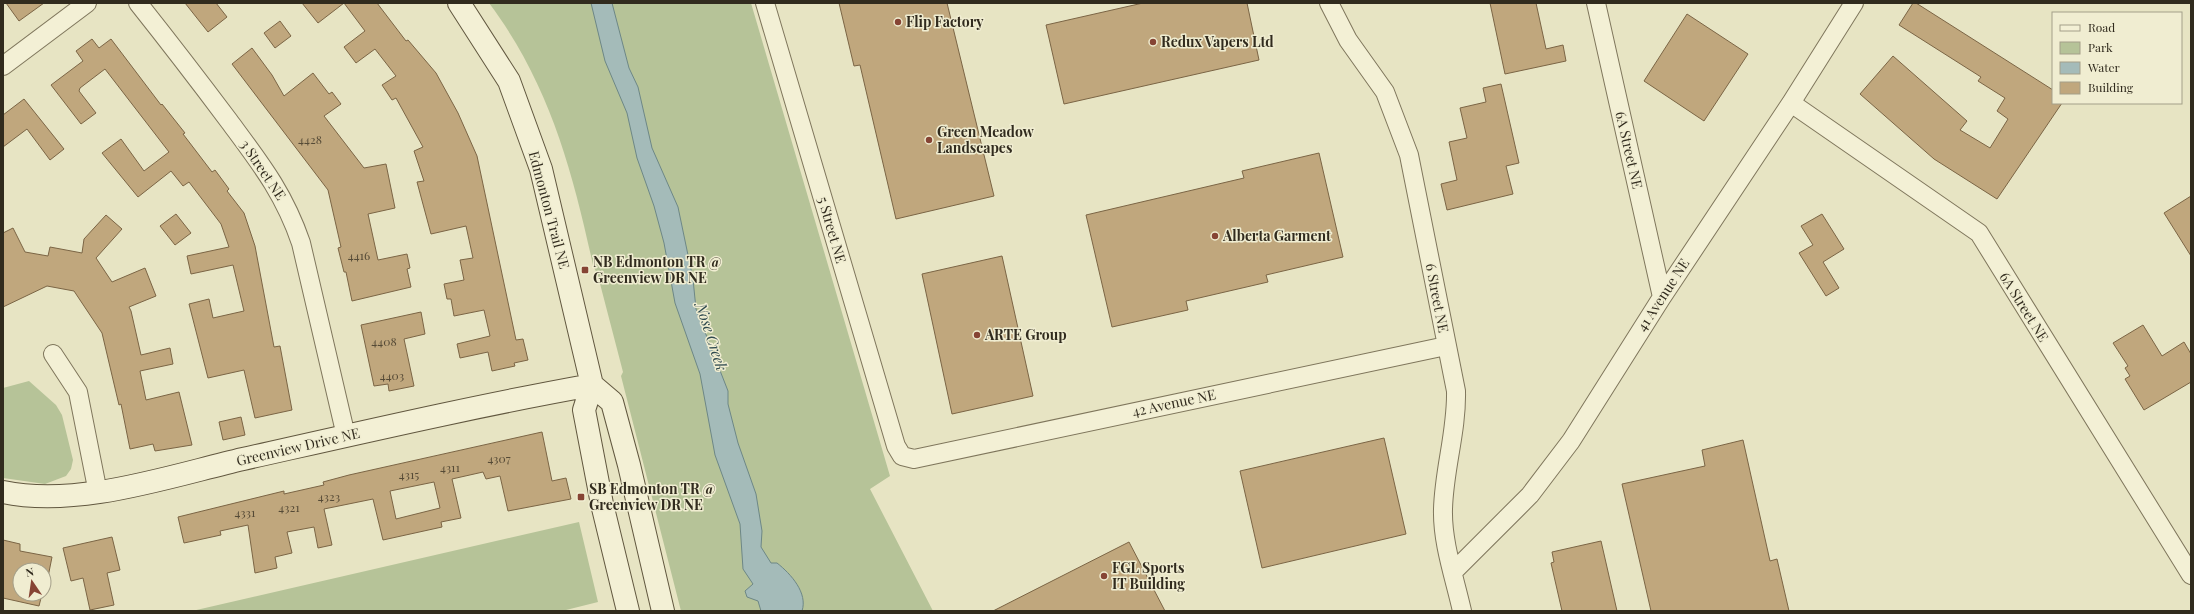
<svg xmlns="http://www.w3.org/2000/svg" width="2194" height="614" viewBox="0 0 2194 614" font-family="'Playfair Display',serif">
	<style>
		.green { fill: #b6c398 }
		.water { fill: #a4bbb9; stroke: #6d8786 }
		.building { fill: #c0a77d; stroke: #7b6545; fill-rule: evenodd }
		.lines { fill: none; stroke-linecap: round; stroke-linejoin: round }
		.street-casing { stroke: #7f765c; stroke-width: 20 }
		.secondary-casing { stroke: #61573f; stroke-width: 24 }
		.street { stroke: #f3f0d5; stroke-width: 18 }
		.secondary { stroke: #f3f0d5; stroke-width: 22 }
		.poi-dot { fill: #864434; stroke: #f0edd1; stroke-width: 1.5 }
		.labels { text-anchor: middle; stroke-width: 3; stroke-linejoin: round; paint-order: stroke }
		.number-label { font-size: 12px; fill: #554a36 }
		.poi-label { font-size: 14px; font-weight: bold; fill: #312b1e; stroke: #f0edd1; text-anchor: start }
		.street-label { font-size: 14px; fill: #312b1e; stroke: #f0edd1 }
		.water-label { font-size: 15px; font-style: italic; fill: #2f4a4f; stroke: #f0edd1 }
	</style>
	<rect width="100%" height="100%" fill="#e7e4c3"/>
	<path class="green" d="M 489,3 L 751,3 L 890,476 L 870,489 L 933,611 L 681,611 L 621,376 L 623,372 L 598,276 L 593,265 C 572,169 549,83 489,3 Z
		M 29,381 L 56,405 L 62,415 L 73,460 L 71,469 L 66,476 L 45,484 L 3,478 L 3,388 Z
		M 579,522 L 598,602 L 562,611 L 192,611 Z"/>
	<path class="water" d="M 591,3 L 612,3 L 629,68 L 638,87 L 652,148 L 678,207 L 693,279 L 696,309 L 728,391 L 728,404 L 738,443 L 756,494 L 762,531 L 761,547 L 771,563 L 777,563 C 791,574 808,593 802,611 L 761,611 L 758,601 L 747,597 L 745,591 L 753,584 L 743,569 L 740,524 L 715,455 L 700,374 L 675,303 L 664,243 L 654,206 L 637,158 L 627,113 L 605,61 Z"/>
	<path class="building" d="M 6,3 L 44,3 L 19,21 Z
		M 185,3 L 216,3 L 227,17 L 208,32 Z
		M 302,3 L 344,3 L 318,23 Z
		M 344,3 L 377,3 L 406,41 L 408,40 L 436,73 L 458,113 L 477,156 L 516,340 L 523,339 L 528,360 L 514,363 L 515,366 L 492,371 L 488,352 L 460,358 L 457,344 L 490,336 L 484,310 L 454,316 L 451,299 L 447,299 L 444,284 L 464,280 L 460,260 L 473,258 L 466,226 L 431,234 L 417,182 L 424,181 L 414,151 L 423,147 L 396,98 L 392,100 L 382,85 L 396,76 L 375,49 L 356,63 L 344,47 L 365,31 Z
		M 839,3 L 947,3 L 994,196 L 896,219 L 860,65 L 854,66 Z
		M 1143,3 L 1247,3 L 1259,60 L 1064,104 L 1046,25 Z
		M 1490,3 L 1536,3 L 1546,49 L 1563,45 L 1566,61 L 1505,74 Z
		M 1913,3 L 1916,3 L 2053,90 L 2053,103 L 2062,103 L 1997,199 L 1934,159 L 1860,94 L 1893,56 L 1967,121 L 1960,130 L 1990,148 L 2008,119 L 1997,111 L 2005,98 L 1978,81 L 1981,77 L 1899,25 Z
		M 1687,14 L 1748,54 L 1704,121 L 1644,81 Z
		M 280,21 L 291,36 L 275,48 L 264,33 Z
		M 92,39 L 99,48 L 111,39 L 161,105 L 162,104 L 185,133 L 183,134 L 212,172 L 215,170 L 229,189 L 227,191 L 244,213 L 255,246 L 274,347 L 280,346 L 292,410 L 255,418 L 244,370 L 208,378 L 189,304 L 209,299 L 213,318 L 244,311 L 233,265 L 191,274 L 187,256 L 229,247 L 221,224 L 189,182 L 183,186 L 171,171 L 138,197 L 102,153 L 121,139 L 144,171 L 169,152 L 105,69 L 80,88 L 79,91 L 96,113 L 81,124 L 51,85 L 83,61 L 76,51 Z
		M 252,48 L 272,75 L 284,96 L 313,73 L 329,94 L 332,92 L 341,104 L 324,116 L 364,168 L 386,164 L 395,208 L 368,214 L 378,260 L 407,254 L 410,268 L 407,269 L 411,287 L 352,301 L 346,272 L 344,272 L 338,248 L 341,247 L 328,190 L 232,64 Z
		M 1501,84 L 1519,163 L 1506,166 L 1513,194 L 1447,210 L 1441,184 L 1457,180 L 1449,142 L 1467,138 L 1460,108 L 1486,102 L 1483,88 Z
		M 24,99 L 64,149 L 50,160 L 27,129 L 3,147 L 3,115 Z
		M 1319,153 L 1343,257 L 1266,275 L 1268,282 L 1186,301 L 1188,310 L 1112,327 L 1086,215 L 1244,178 L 1242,171 Z
		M 2191,196 L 2191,256 L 2164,213 Z
		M 176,214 L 191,233 L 175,245 L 160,226 Z
		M 1822,214 L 1844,249 L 1823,262 L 1839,288 L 1826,296 L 1799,253 L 1813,245 L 1801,226 Z
		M 106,215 L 122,229 L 96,258 L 112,282 L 145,268 L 156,296 L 129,307 L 131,311 L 141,355 L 170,348 L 173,364 L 140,371 L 146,400 L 179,392 L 192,445 L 155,451 L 153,444 L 130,449 L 121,404 L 119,405 L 102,333 L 74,291 L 47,286 L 3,307 L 3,233 L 13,228 L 25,252 L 48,256 L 50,247 L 82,253 L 84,239 Z
		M 1002,256 L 1033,396 L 952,414 L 922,274 Z
		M 421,312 L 425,334 L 404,339 L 414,386 L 389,391 L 388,384 L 374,386 L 361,325 Z
		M 2143,325 L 2162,356 L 2184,342 L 2191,354 L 2191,382 L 2144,410 L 2125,379 L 2130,376 L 2125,368 L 2128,366 L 2113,343 Z
		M 241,417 L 245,435 L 223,440 L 219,422 Z
		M 542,432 L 552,481 L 566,478 L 571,499 L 508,511 L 500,476 L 486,479 L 483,472 L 452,479 L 461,518 L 441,522 L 442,527 L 383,540 L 373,499 L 324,509 L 332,545 L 318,548 L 314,527 L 287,532 L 292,553 L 275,557 L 277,568 L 255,573 L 248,525 L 220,531 L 221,535 L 184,543 L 178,517 L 284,491 L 284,494 L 324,485 L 323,482 L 349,475 ZM 434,482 L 440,508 L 396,519 L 390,491 Z
		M 1384,438 L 1406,534 L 1262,568 L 1240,471 Z
		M 1743,440 L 1770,561 L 1777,559 L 1789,611 L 1651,611 L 1622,484 L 1705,466 L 1702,450 Z
		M 112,537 L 120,570 L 107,573 L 114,605 L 90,610 L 83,578 L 71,581 L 63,548 Z
		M 3,540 L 20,544 L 20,551 L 52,557 L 47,582 L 44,583 L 44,570 L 20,570 L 20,594 L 42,594 L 39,606 L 3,598 Z
		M 1601,541 L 1617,611 L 1562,611 L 1551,563 L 1554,562 L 1552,552 Z
		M 1129,542 L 1165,611 L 993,611 Z"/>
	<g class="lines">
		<g class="street-casing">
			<path id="street" d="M 138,3 C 169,42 199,81 229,121 C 260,163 284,193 301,243 L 346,436
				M 765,3 L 896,446 L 902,456 L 914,459 L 1446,346
				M 1329,3 L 1348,40 L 1385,92 L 1409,155 L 1456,391 C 1457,431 1444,469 1443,509 C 1442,543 1455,579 1462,611
				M 1596,3 L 1662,297
				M 3,66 L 87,3
				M 1791,103 L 1979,233 L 2191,575
				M 53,354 L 78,392 L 98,493
				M 1453,572 L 1530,495 L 1571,441 L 1662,297 L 1791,103 L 1854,3"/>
		</g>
		<g class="secondary-casing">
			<path id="secondary" d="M 459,3 L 509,81 L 541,169 L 592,385 L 584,410 L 602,504 L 628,611
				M 592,385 L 612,402 L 629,465 L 663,611
				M 3,492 C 78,508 170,476 243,459 C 359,433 475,406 592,385"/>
		</g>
		<use href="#street" class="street"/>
		<use href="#secondary" class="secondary"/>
	</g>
	<g class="poi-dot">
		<circle cx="898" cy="22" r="4"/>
		<circle cx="1153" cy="42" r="4"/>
		<circle cx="929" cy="140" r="4"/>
		<circle cx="1215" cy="236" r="4"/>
		<rect x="581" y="266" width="8" height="8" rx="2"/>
		<circle cx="977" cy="335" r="4"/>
		<rect x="577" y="493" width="8" height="8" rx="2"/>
		<circle cx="1104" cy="576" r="4"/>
	</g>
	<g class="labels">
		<g class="number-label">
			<text x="310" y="144">4428</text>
			<text x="359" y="260">4416</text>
			<text x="384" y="346">4408</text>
			<text x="392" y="380">4403</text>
			<text x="499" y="463">4307</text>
			<text x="450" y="472">4311</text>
			<text x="409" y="479">4315</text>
			<text x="329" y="501">4323</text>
			<text x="289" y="512">4321</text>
			<text x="245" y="517">4331</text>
		</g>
		<g class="poi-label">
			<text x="906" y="27">Flip Factory</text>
			<text x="1161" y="47">Redux Vapers Ltd</text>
			<text x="937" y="137">Green Meadow<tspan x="937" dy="16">Landscapes</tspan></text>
			<text x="1223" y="241">Alberta Garment</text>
			<text x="593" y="267">NB Edmonton TR @<tspan x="593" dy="16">Greenview DR NE</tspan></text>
			<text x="985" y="340">ARTE Group</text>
			<text x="589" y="494">SB Edmonton TR @<tspan x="589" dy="16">Greenview DR NE</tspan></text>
			<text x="1112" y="573">FGL Sports<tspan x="1112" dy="16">IT Building</tspan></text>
		</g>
		<g class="street-label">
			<text transform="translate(1629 150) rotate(77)" y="5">6A Street NE</text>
			<text transform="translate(263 170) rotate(56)" y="5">3 Street NE</text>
			<text transform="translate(549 210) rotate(75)" y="5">Edmonton Trail NE</text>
			<text transform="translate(832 230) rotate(74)" y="5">5 Street NE</text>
			<text transform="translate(1663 295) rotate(-57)" y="5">41 Avenue NE</text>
			<text transform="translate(1437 298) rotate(79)" y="5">6 Street NE</text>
			<text transform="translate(2024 307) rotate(58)" y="5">6A Street NE</text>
			<text transform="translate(1174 403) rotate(-12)" y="5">42 Avenue NE</text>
			<text transform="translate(298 447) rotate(-13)" y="5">Greenview Drive NE</text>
		</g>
		<g class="water-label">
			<text transform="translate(711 337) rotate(72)" y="5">Nose Creek</text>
		</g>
	</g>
	<rect width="2194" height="614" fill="none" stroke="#312b1e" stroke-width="8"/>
	<rect x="2052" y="12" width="130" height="92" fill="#f0edd1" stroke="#a49f89"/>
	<rect x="2060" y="25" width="20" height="6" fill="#f3f0d5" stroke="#a49f89"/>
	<text x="2088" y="32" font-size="12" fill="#312b1e">Road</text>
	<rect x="2060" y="42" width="20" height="12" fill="#b6c398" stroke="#a49f89"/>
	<text x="2088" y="52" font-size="12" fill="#312b1e">Park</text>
	<rect x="2060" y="62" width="20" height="12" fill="#a4bbb9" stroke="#a49f89"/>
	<text x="2088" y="72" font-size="12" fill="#312b1e">Water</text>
	<rect x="2060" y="82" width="20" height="12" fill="#c0a77d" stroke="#a49f89"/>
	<text x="2088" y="92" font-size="12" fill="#312b1e">Building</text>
	<g transform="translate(32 582) rotate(347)"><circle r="19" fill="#f0edd1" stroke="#a49f89"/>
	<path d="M0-3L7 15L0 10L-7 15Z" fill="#864434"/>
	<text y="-6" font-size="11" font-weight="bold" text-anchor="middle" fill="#312b1e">N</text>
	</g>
</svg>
